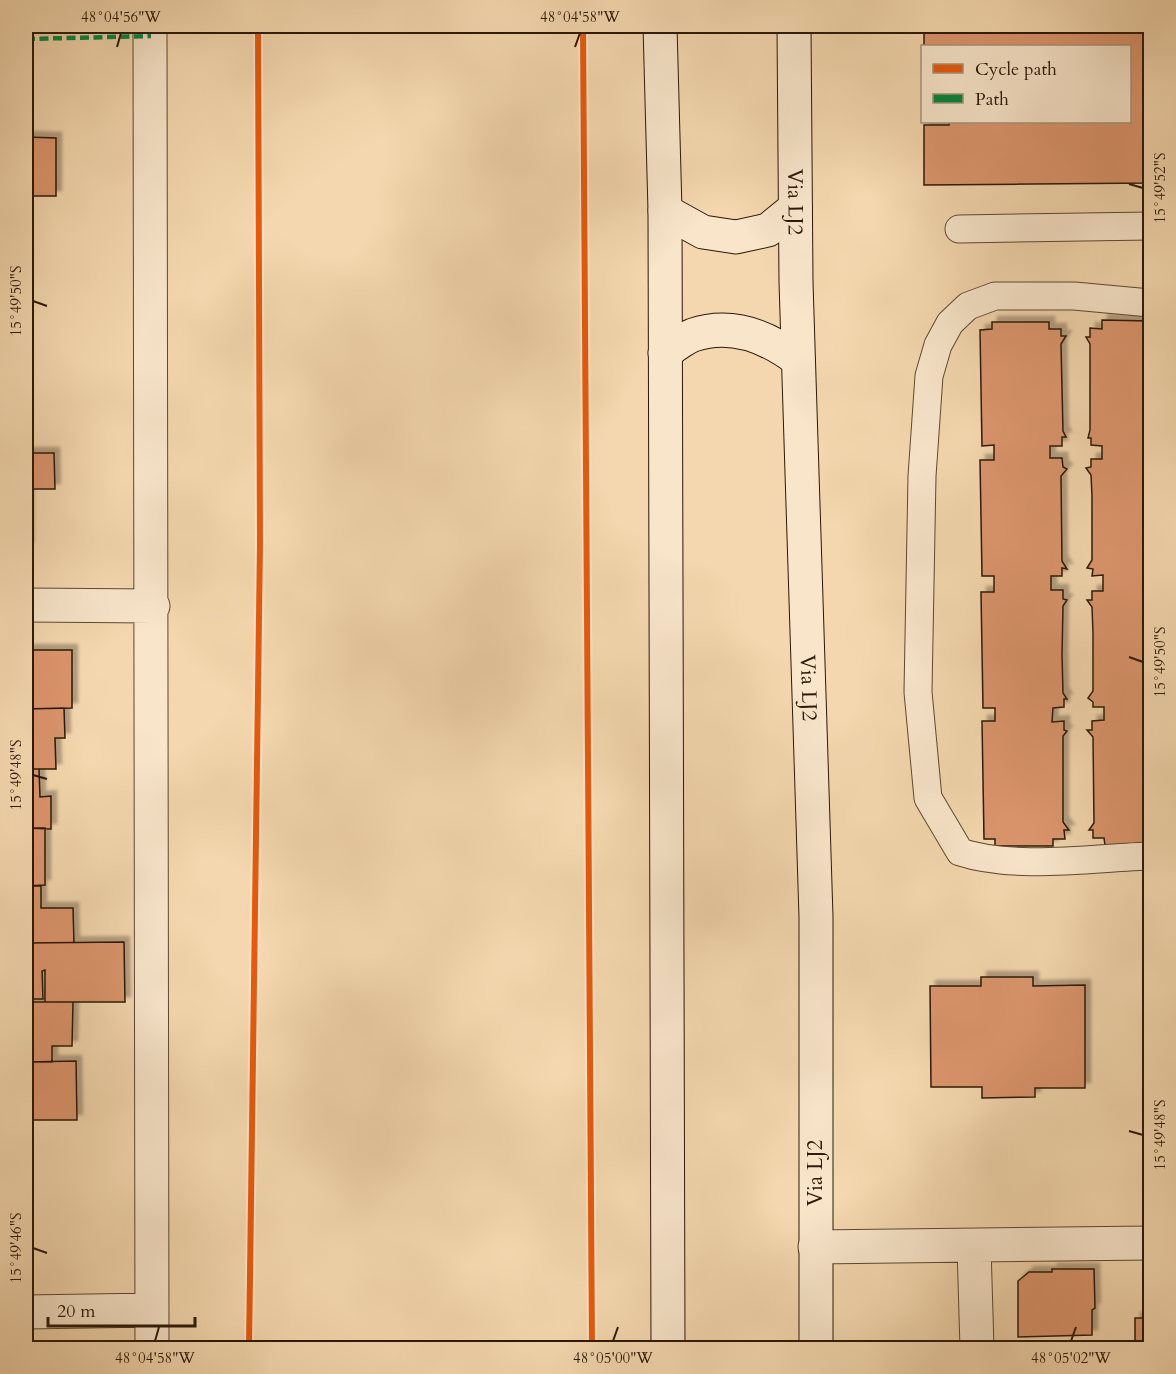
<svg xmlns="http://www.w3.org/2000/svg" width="1176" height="1374" viewBox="0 0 1176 1374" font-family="Cardo,serif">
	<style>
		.building { fill: #dc956c; stroke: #2a1809; stroke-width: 1.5; filter: url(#shadow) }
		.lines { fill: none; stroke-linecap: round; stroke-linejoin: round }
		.service-casing { stroke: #5c4832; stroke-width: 29 }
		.minor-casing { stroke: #5c4832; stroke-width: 35 }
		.secondary-casing { stroke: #2a1809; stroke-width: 35 }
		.service { stroke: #f8e5ca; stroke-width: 27 }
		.minor { stroke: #f8e5ca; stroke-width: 33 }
		.secondary { stroke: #f8e5ca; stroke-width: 33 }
		.quiet { stroke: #00873e; stroke-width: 4.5; stroke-dasharray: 9 4.5; stroke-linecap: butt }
		.cycleway-casing { stroke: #f8e5ca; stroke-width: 10 }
		.cycleway { stroke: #e8590c; stroke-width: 6 }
		.ticks { fill: none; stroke: #2a1809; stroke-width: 2 }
		.labels { text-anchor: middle; stroke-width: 5; stroke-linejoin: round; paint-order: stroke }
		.street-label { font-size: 21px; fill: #2a1809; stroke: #f8e5ca }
		.neatline { fill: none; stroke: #2a1809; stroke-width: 2 }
		.ticks-label { font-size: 15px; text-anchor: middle; fill: #2a1809 }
	</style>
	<defs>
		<filter id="shadow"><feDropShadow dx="5.5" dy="-5.5" stdDeviation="1.5" flood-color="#0004"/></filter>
	</defs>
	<rect width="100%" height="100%" fill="#f4d7ae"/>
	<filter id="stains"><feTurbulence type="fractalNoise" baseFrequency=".00333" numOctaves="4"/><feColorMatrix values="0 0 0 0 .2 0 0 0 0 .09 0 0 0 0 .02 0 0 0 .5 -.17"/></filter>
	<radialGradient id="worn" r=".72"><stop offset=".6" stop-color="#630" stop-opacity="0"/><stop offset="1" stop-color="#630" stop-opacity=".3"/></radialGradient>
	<path class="building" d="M 1044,29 L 1150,29 L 1150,183 L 924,185 L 924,125 L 949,125 L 949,122 L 1130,122 L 1130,46 L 924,46 L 924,30 Z
		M 26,137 L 56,138 L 56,196 L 26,196 Z
		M 1102,320 L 1150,321 L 1150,845 L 1105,845 L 1104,838 L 1093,838 L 1093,830 L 1089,830 L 1094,823 L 1093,737 L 1087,730 L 1092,730 L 1092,721 L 1104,720 L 1104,707 L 1093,707 L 1093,702 L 1088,698 L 1093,691 L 1093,633 L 1092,607 L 1087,600 L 1092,600 L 1092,591 L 1103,591 L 1103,575 L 1092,576 L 1093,569 L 1087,568 L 1092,560 L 1092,496 L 1091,475 L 1086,468 L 1091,467 L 1091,459 L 1102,459 L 1102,446 L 1091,445 L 1091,438 L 1088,438 L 1090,430 L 1090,344 L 1086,337 L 1090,337 L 1090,328 L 1102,329 Z
		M 992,322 L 1049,322 L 1049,329 L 1061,329 L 1061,336 L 1066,336 L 1061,344 L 1063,431 L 1066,437 L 1062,437 L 1062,446 L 1050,446 L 1050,458 L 1062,458 L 1063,467 L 1067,469 L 1061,476 L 1062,561 L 1067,569 L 1062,568 L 1062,576 L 1051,576 L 1051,590 L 1063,590 L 1063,599 L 1067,600 L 1063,606 L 1062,655 L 1063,693 L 1067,699 L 1064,699 L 1064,707 L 1053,708 L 1052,722 L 1064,721 L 1064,730 L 1067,731 L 1063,736 L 1063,822 L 1069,830 L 1064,830 L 1065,839 L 1053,839 L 1053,846 L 995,846 L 995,839 L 984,839 L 982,721 L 995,721 L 995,708 L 983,708 L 981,592 L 994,592 L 994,576 L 982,576 L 980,460 L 994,460 L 994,445 L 982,446 L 980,330 L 992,329 Z
		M 26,453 L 54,453 L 55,489 L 26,489 Z
		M 26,489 L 28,489 L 28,547 L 26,547 Z
		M 26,650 L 72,650 L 72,708 L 26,709 Z
		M 64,708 L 65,738 L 55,738 L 56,769 L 26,769 L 26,709 Z
		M 26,769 L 39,769 L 40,797 L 51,796 L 51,829 L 26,828 Z
		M 26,828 L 45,828 L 45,885 L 26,886 Z
		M 26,886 L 41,886 L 41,908 L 73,908 L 74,943 L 26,943 Z
		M 124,942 L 125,1002 L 45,1002 L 45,970 L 42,971 L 43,999 L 26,999 L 26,943 Z
		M 981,977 L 1033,977 L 1033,986 L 1085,985 L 1085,1088 L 1035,1088 L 1035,1097 L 982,1098 L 982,1087 L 931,1087 L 930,986 L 981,986 Z
		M 26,1002 L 73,1002 L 72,1046 L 52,1046 L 52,1062 L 26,1062 Z
		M 76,1061 L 77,1120 L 26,1120 L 26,1062 Z
		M 1052,1269 L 1094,1269 L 1095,1308 L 1092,1310 L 1092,1335 L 1018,1337 L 1018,1281 L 1029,1272 L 1052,1272 Z
		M 1135,1318 L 1150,1318 L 1150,1348 L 1135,1348 Z"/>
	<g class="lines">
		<g class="service-casing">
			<path id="service" d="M 959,229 L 1150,226
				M 1150,303 L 1074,296 L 995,296 L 968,306 L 950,323 L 938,345 L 929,376 L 922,476 L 918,692 L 928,798 L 960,852 C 1015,870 1092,858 1150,856"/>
		</g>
		<g class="minor-casing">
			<path id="minor" d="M 150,26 L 152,1348
				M 26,605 L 153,606
				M 815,1247 L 1150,1243
				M 974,1247 L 977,1348
				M 26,1312 L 152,1310"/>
		</g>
		<g class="secondary-casing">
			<g id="secondary">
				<path d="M 660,26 L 665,211 L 668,1348"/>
				<path id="s1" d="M 794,26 L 796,282 L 816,917 L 816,1348"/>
				<path d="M 665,211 L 703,232 L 736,237 L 768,230 L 795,208"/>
				<path d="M 665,353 C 673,347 683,339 693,335 C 732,322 768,337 798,360"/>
			</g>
		</g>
		<use href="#service" class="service"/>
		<use href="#minor" class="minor"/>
		<use href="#secondary" class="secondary"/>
		<path class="quiet" d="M 26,39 L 151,36"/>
		<g class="cycleway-casing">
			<path id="cycleway" d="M 583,26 L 592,1348
				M 249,1348 L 260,544 L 258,26"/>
		</g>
		<use href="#cycleway" class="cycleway"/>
	</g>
	<path class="ticks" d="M 117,47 L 121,33M 575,47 L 580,33M 1129,184 L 1143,188M 33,301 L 47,306M 1129,657 L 1143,662M 33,775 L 47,779M 1129,1131 L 1143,1135M 33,1248 L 47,1253M 155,1341 L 159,1327M 613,1341 L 618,1327M 1071,1341 L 1076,1327"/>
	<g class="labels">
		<g class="street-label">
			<text dy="7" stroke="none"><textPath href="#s1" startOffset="176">Via LJ2</textPath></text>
			<text dy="7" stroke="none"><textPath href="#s1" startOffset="662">Via LJ2</textPath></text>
			<text transform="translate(815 1173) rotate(-90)" y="7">Via LJ2</text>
		</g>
	</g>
	<rect width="1176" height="1374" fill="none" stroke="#f4d7ae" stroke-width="66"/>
	<rect x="921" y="45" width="210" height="78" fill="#f8e5ca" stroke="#a6937d" stroke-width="1.5"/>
	<rect x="933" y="64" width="30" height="9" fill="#e8590c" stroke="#a6937d" stroke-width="1.5"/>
	<text x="975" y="75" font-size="18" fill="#2a1809">Cycle path</text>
	<rect x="933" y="94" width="30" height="9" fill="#00873e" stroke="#a6937d" stroke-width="1.5"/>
	<text x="975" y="105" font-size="18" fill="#2a1809">Path</text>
	<path d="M48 1317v9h147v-9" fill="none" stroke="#2a1809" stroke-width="3"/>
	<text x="57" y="1317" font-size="18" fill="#2a1809" stroke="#f8e5ca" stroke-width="4.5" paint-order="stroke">20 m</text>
	<rect x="33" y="33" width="1110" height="1308" class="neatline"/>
	<g class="ticks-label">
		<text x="121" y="22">48°04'56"W</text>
		<text x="580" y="22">48°04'58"W</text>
		<text transform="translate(1160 188) rotate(-90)" y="5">15°49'52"S</text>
		<text transform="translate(16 301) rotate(-90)" y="5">15°49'50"S</text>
		<text transform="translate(1160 662) rotate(-90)" y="5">15°49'50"S</text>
		<text transform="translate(16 775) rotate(-90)" y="5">15°49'48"S</text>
		<text transform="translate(1160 1135) rotate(-90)" y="5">15°49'48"S</text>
		<text transform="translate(16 1248) rotate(-90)" y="5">15°49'46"S</text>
		<text x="155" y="1363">48°04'58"W</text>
		<text x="613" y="1363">48°05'00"W</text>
		<text x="1071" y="1363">48°05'02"W</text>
	</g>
	<rect width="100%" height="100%" filter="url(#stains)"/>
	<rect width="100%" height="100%" fill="url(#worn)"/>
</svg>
